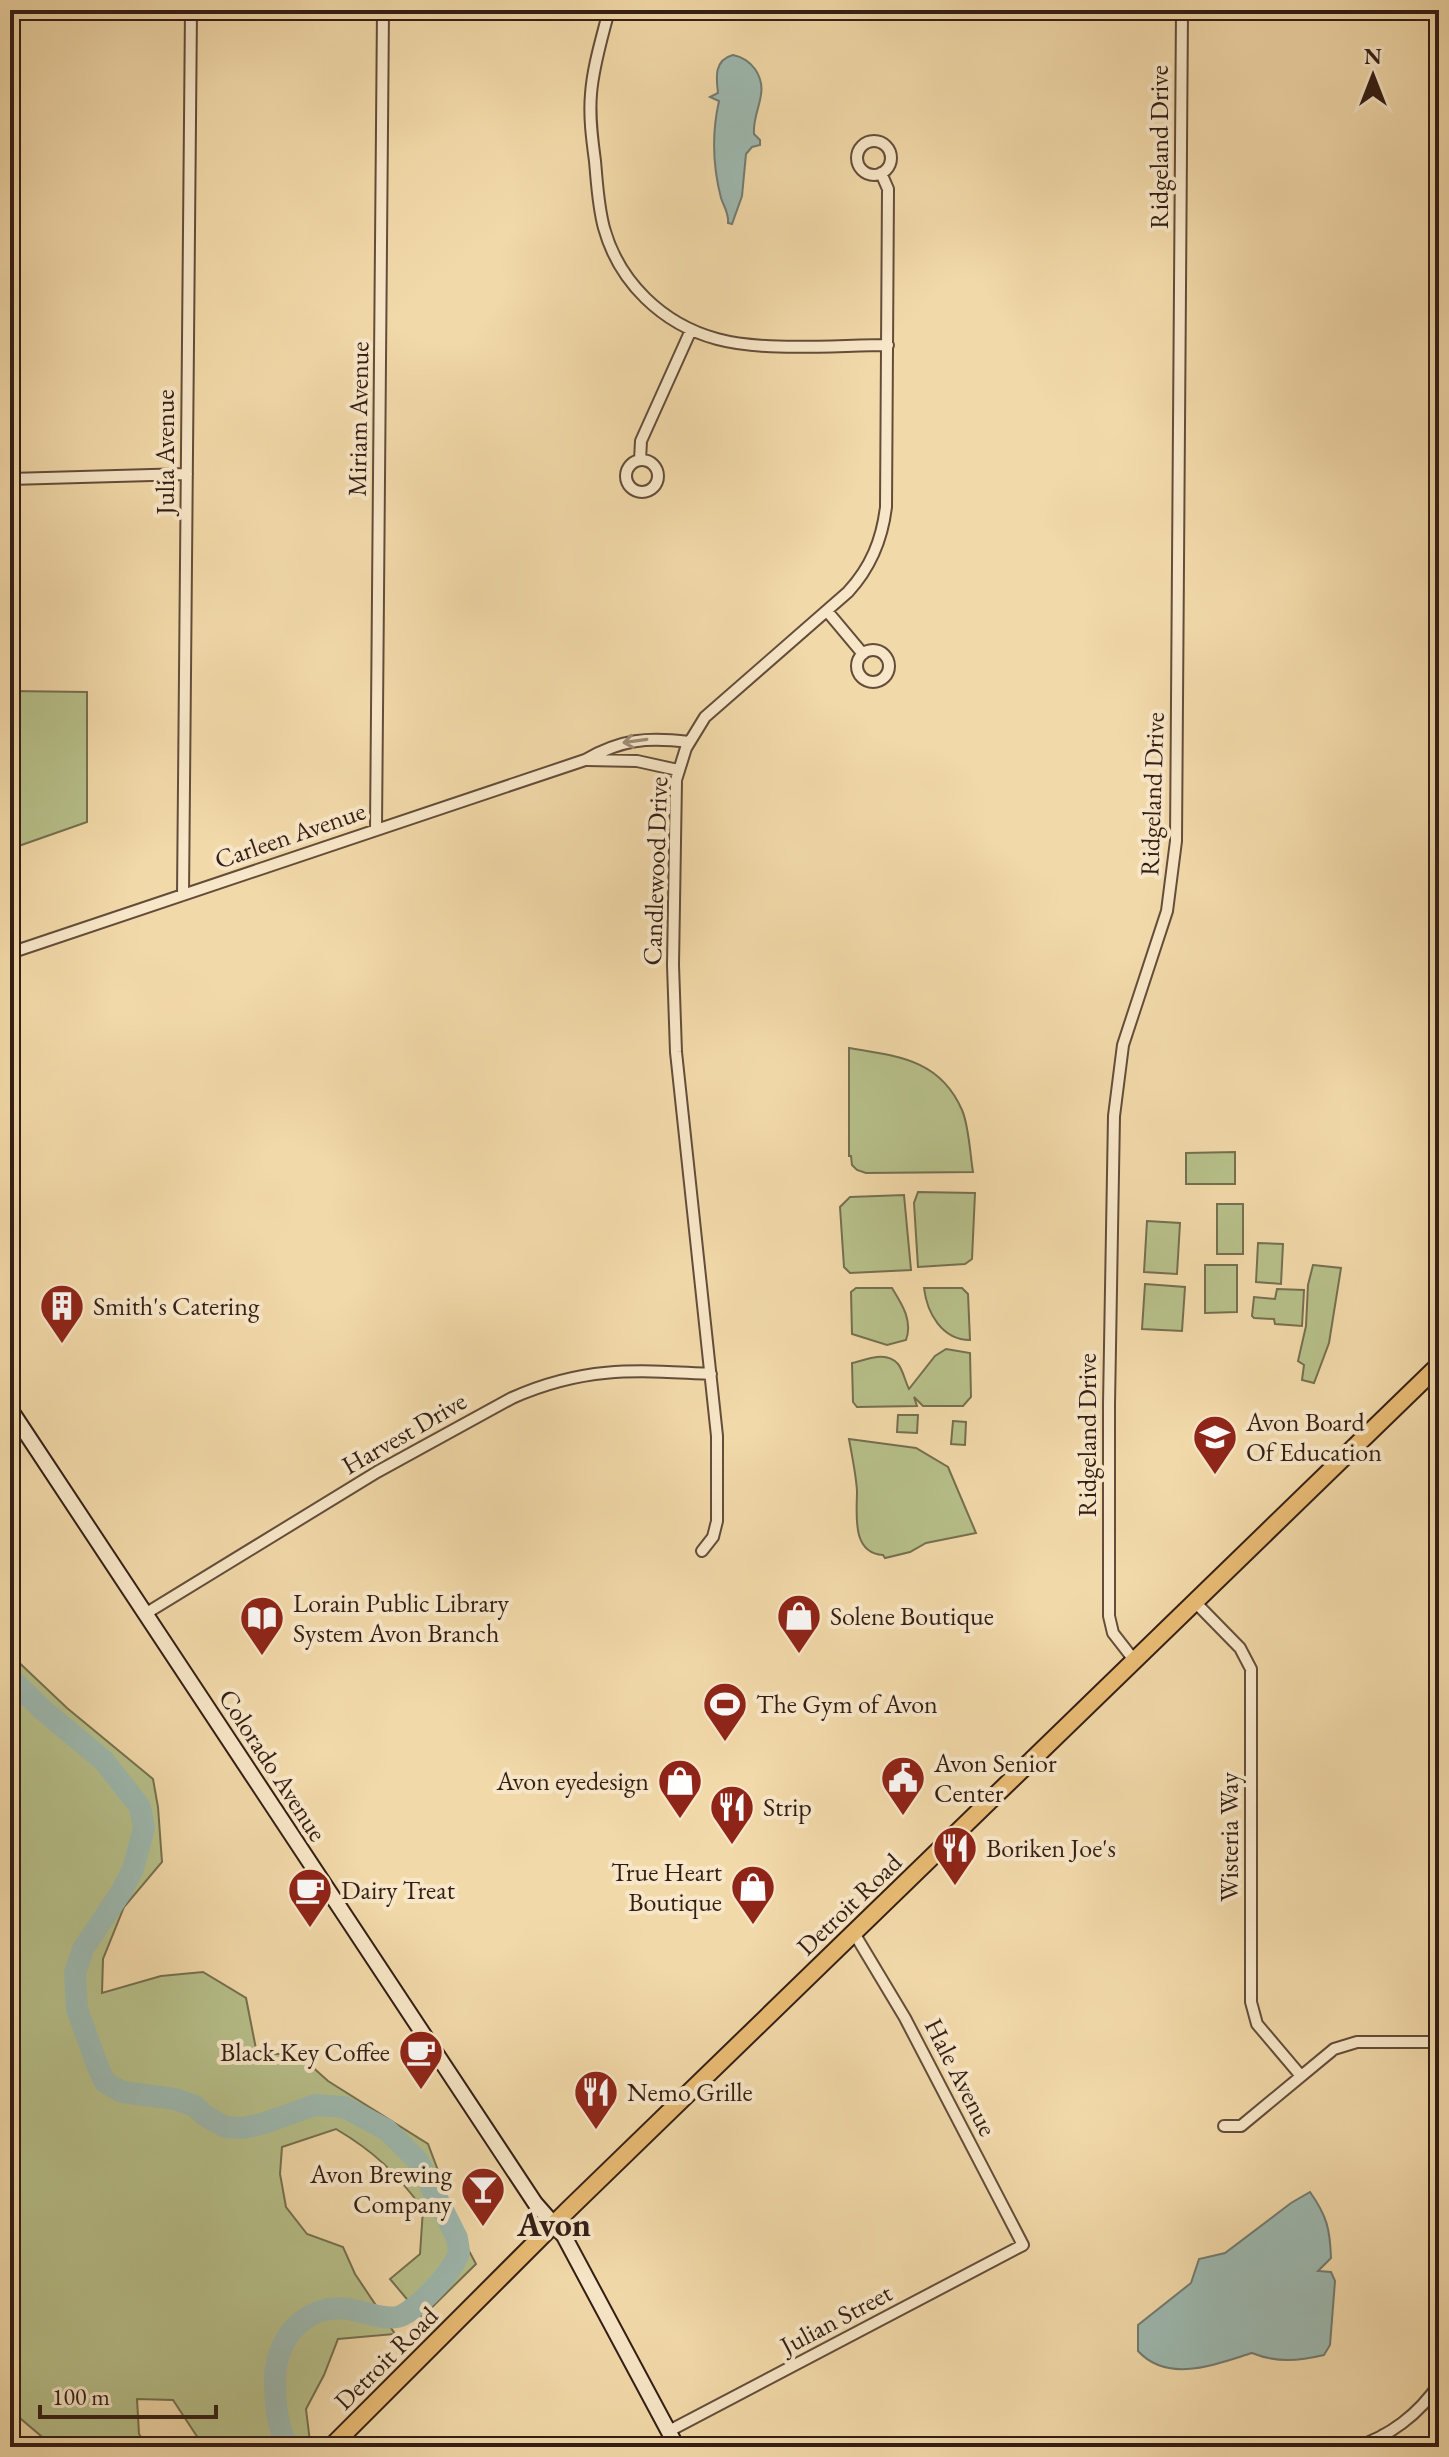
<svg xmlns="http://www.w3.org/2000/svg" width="1449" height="2457" viewBox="0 0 1449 2457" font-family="'EB Garamond',serif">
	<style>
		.green { fill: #b7c08a; stroke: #756f50; stroke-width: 2 }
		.water { fill: #9db9b0; stroke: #737b72; stroke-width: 2 }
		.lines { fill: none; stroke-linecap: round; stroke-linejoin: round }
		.river { stroke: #9db9b0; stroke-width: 22 }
		.street-casing { stroke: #634d3a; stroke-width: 14 }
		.secondary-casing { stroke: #331e15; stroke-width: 18 }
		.primary-casing { stroke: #331e15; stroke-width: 20 }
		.street { stroke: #f7e6c7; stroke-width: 10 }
		.secondary { stroke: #f7e6c7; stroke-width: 14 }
		.primary { stroke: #e9bc74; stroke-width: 16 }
		.oneway { stroke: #9f8c77 }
		.labels { text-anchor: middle; stroke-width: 8; stroke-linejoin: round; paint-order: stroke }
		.street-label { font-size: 26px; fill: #331e15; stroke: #f7e6c7 }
		.poi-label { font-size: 26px; fill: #331e15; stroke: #f7e6c7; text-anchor: start }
		.district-label { font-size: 34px; font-weight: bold; fill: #331e15; stroke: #f7e6c7 }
	</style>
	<rect width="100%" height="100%" fill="#f2d9a9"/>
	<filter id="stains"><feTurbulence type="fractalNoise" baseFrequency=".0025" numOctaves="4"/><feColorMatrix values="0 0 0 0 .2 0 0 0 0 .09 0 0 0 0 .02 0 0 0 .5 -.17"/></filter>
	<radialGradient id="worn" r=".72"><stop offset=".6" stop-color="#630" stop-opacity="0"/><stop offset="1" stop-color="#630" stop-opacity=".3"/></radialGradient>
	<path class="green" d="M 10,691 L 87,692 L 87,822 L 10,849 Z
		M 849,1048 C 897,1056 940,1059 962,1110 C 969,1126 970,1154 973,1172 L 866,1173 L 857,1170 L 852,1165 L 851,1156 L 849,1156 Z
		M 1235,1152 L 1235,1184 L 1186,1184 L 1186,1153 Z
		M 918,1192 L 975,1193 L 972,1259 L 965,1264 L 918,1267 L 914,1203 Z
		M 904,1195 L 911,1270 L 850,1273 L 844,1267 L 840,1207 L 850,1197 Z
		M 1217,1204 L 1243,1204 L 1243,1254 L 1217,1254 Z
		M 1147,1221 L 1180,1223 L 1177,1274 L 1144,1272 Z
		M 1258,1243 L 1283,1244 L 1281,1284 L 1256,1282 Z
		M 1205,1265 L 1237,1265 L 1237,1312 L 1205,1313 Z
		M 1313,1265 L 1341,1268 L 1329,1343 L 1314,1383 L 1302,1380 L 1304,1365 L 1298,1361 L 1306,1326 L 1308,1285 Z
		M 1145,1284 L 1185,1287 L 1182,1331 L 1142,1329 Z
		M 856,1288 L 892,1288 C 902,1304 913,1321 906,1340 L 887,1345 L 852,1334 L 851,1292 Z
		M 924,1288 L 962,1288 L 968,1294 L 970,1340 C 942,1340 927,1313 924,1288 Z
		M 1277,1289 L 1304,1290 L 1302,1326 L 1275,1324 L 1274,1319 L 1254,1318 L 1252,1316 L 1254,1297 L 1275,1299 Z
		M 946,1349 L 970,1353 L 971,1397 L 963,1406 L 923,1406 L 914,1397 L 917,1406 L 857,1407 L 853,1402 L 852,1363 C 866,1360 886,1350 898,1364 C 903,1370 905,1381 909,1389 L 935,1356 Z
		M 898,1415 L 918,1415 L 917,1433 L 897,1432 Z
		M 953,1421 L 966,1422 L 965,1445 L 951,1444 Z
		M 849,1439 L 916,1448 L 948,1467 L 976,1533 L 926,1543 L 910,1552 L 885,1558 L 883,1555 C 851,1553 857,1514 857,1491 C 856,1474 852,1456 849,1439 Z
		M 10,1654 L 67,1708 L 153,1779 L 158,1807 L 162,1862 L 124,1907 L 103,1959 L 102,1993 L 161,1976 L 203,1972 L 246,1998 L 257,2054 L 298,2054 L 328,2081 L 428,2144 L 445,2189 L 450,2215 L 476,2264 L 422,2317 L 390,2279 L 420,2254 L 423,2209 C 396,2173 375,2152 336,2129 L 282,2147 L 280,2174 L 286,2207 L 307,2234 L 343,2247 L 355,2274 L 395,2334 L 338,2339 L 324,2375 L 306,2409 L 310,2442 L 304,2447 L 204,2447 L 173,2400 L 137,2399 L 139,2434 L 148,2447 L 54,2447 L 15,2414 L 10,2416 Z"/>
	<path class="water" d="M 733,55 C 743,57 749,61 755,69 C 771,92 752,111 754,134 L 760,140 L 760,145 L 752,147 L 746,154 L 742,196 L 732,224 L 728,223 C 729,213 724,207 721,198 C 713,167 712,132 719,101 L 710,97 L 718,93 C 716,77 714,60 733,55 Z
		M 1310,2192 C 1327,2216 1330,2229 1331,2258 L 1318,2271 L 1331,2272 L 1335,2281 L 1330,2345 L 1324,2355 C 1299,2361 1276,2363 1252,2353 C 1216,2364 1168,2384 1138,2351 L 1138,2325 L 1191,2283 L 1199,2259 L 1225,2253 L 1291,2203 Z"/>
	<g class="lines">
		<path class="river" d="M 10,1678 L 42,1709 L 104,1761 L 140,1807 L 144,1828 L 133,1869 L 121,1892 L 83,1949 L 75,1973 L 77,2009 L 98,2067 L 105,2082 L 122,2092 L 175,2099 L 195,2106 L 204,2115 L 225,2127 L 242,2128 L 262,2124 L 315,2105 L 344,2107 L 387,2130 L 418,2161 L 457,2238 C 457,2239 459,2250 459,2251 C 457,2268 414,2314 397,2317 C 382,2320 363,2311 348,2309 C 304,2303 275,2340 275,2381 C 275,2401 277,2430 289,2447"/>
		<g class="street-casing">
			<path id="street" d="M 609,10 C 602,38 593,66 591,94 C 589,116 592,139 595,161 C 597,183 598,206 604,228 C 619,282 662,324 717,339 C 765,352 836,345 888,345
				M857 158a17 17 0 1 1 34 0a17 17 0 1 1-34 0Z
				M626 476a16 16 0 1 1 32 0a16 16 0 1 1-32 0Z
				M 640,460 L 641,441 L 691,330
				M 10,479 L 187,474
				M 827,611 L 863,654
				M857 666a16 16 0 1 1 32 0a16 16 0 1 1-32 0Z
				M 587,760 L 637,761 L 678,770
				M 376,829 L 383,10
				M 183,895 L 191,10
				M 10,953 L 585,760 C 622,739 647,737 689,742
				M 702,1551 L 713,1537 L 717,1521 L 717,1436 L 676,1052 L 673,965 L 676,780 L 686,748 L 705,717 L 848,592 C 871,567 882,540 886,507 L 888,189 L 881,173
				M 1195,1602 L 1240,1648 L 1251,1669 L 1251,2002 L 1257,2024 L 1301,2076
				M 145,1614 L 377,1472 L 512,1398 C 584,1366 635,1370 711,1374
				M 1134,1660 L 1113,1633 L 1109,1616 L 1109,1404 L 1114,1116 L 1123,1045 L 1167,911 L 1176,841 L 1182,10
				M 1224,2126 L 1241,2126 L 1334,2049 L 1357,2042 L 1439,2042
				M 669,2431 L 1023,2245 L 905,2018 L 854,1933
				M 1383,2435 L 1389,2447
				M 1355,2447 C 1389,2437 1419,2414 1439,2384"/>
		</g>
		<g class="secondary-casing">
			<path id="secondary" d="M 10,1409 L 535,2203 L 564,2236 L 677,2447"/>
		</g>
		<g class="primary-casing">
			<path id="primary" d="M 331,2447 L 569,2209 L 1439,1365"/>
		</g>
		<use href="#street" class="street"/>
		<use href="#secondary" class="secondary"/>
		<use href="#primary" class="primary"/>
	</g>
	<defs><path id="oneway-shaft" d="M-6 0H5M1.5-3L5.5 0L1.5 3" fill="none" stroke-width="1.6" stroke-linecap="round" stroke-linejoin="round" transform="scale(2)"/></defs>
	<use class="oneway" href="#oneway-shaft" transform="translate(635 741) rotate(172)"/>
	<defs>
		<g id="building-pin" transform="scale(2.3)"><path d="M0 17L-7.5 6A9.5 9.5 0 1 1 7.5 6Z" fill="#8f2418" stroke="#f7e6c7"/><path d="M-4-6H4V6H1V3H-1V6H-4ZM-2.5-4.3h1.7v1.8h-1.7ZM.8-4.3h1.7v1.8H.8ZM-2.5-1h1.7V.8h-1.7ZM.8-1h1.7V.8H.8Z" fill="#fff"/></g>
		<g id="school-pin" transform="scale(2.3)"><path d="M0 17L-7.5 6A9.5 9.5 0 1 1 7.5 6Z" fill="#8f2418" stroke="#f7e6c7"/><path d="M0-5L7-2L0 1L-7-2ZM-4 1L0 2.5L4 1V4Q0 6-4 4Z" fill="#fff"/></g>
		<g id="shop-pin" transform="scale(2.3)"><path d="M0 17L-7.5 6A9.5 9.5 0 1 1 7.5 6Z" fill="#8f2418" stroke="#f7e6c7"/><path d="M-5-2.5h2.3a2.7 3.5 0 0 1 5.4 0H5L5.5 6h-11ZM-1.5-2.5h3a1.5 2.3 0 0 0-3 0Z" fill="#fff"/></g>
		<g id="library-pin" transform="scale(2.3)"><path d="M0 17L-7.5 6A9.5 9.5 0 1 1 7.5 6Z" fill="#8f2418" stroke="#f7e6c7"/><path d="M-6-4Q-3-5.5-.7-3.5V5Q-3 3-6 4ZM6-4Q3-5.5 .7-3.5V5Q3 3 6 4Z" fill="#fff"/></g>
		<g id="stadium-pin" transform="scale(2.3)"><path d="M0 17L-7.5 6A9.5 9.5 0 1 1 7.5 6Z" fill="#8f2418" stroke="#f7e6c7"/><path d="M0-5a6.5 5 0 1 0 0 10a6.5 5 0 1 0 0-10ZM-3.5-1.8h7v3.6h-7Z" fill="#fff"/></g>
		<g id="civic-pin" transform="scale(2.3)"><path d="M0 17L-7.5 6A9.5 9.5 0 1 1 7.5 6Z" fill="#8f2418" stroke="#f7e6c7"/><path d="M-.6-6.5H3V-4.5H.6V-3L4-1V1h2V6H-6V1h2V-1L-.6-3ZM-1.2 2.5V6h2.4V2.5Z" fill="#fff"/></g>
		<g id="restaurant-pin" transform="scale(2.3)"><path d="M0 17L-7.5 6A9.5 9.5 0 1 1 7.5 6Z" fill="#8f2418" stroke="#f7e6c7"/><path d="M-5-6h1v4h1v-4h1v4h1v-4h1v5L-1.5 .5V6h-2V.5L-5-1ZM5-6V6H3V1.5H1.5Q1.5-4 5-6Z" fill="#fff"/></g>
		<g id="cafe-pin" transform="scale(2.3)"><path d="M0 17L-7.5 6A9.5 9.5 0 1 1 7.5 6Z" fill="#8f2418" stroke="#f7e6c7"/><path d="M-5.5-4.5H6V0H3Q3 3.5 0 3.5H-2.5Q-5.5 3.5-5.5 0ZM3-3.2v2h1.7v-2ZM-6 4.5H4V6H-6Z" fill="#fff"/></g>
		<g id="bar-pin" transform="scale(2.3)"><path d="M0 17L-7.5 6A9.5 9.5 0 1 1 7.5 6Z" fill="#8f2418" stroke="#f7e6c7"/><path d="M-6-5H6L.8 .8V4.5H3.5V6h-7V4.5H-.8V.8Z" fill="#fff"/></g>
	</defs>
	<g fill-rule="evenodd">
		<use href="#building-pin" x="62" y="1306"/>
		<use href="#school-pin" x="1215" y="1437"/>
		<use href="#shop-pin" x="799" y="1616"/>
		<use href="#library-pin" x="262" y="1618"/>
		<use href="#stadium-pin" x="725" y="1704"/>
		<use href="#civic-pin" x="903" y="1778"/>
		<use href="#shop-pin" x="680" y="1781"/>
		<use href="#restaurant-pin" x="732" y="1807"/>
		<use href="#restaurant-pin" x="955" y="1848"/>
		<use href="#shop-pin" x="753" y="1887"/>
		<use href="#cafe-pin" x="310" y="1890"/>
		<use href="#cafe-pin" x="421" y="2052"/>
		<use href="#restaurant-pin" x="596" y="2092"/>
		<use href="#bar-pin" x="483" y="2189"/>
	</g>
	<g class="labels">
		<g class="street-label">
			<text transform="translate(1159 147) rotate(-90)" y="9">Ridgeland Drive</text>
			<text transform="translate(358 419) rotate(-89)" y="9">Miriam Avenue</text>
			<text transform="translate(165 452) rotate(-90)" y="9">Julia Avenue</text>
			<text transform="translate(1152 794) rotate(-88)" y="9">Ridgeland Drive</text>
			<text transform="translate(290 835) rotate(-19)" y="9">Carleen Avenue</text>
			<text transform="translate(655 871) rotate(-88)" y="9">Candlewood Drive</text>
			<text transform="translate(404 1433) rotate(-30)" y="9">Harvest Drive</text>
			<text transform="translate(1087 1435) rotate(-90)" y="9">Ridgeland Drive</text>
			<text transform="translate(273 1765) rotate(57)" y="9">Colorado Avenue</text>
			<text transform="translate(1229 1837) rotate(-90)" y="9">Wisteria Way</text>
			<text transform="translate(849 1904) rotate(-44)" y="9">Detroit Road</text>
			<text transform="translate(961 2077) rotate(63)" y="9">Hale Avenue</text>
			<text transform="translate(836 2319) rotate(-28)" y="9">Julian Street</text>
			<text transform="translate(386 2358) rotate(-45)" y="9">Detroit Road</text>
		</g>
		<g class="poi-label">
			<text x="93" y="1315">Smith's Catering</text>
			<text x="1246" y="1431">Avon Board<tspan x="1246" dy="30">Of Education</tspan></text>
			<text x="293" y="1612">Lorain Public Library<tspan x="293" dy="30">System Avon Branch</tspan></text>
			<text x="830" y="1625">Solene Boutique</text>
			<text x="756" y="1713">The Gym of Avon</text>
			<text x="934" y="1772">Avon Senior<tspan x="934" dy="30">Center</tspan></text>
			<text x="649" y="1790" text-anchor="end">Avon eyedesign</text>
			<text x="763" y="1816">Strip</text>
			<text x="986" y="1857">Boriken Joe's</text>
			<text x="722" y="1881" text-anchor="end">True Heart<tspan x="722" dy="30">Boutique</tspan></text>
			<text x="341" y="1899">Dairy Treat</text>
			<text x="390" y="2061" text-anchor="end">Black Key Coffee</text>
			<text x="627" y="2101">Nemo Grille</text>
			<text x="452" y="2183" text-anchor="end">Avon Brewing<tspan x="452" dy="30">Company</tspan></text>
		</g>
		<g class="district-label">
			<text x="554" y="2236">Avon</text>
		</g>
	</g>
	<rect width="1449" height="2457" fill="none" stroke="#f2d9a9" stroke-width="40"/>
	<rect x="12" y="12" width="1425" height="2433" fill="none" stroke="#331e15" stroke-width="4"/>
	<rect x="20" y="20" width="1409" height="2417" fill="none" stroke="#331e15" stroke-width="2"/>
	<g transform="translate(1373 76)" stroke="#f7e6c7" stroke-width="6" paint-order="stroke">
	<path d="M0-6L14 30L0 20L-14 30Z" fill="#331e15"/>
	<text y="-12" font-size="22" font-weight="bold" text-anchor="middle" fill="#331e15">N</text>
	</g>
	<path d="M40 2405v12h176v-12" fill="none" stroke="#331e15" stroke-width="4"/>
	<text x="52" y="2405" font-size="24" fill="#331e15" stroke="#f7e6c7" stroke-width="6" paint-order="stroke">100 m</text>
	<rect width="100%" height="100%" filter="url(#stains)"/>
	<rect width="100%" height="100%" fill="url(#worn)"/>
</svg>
